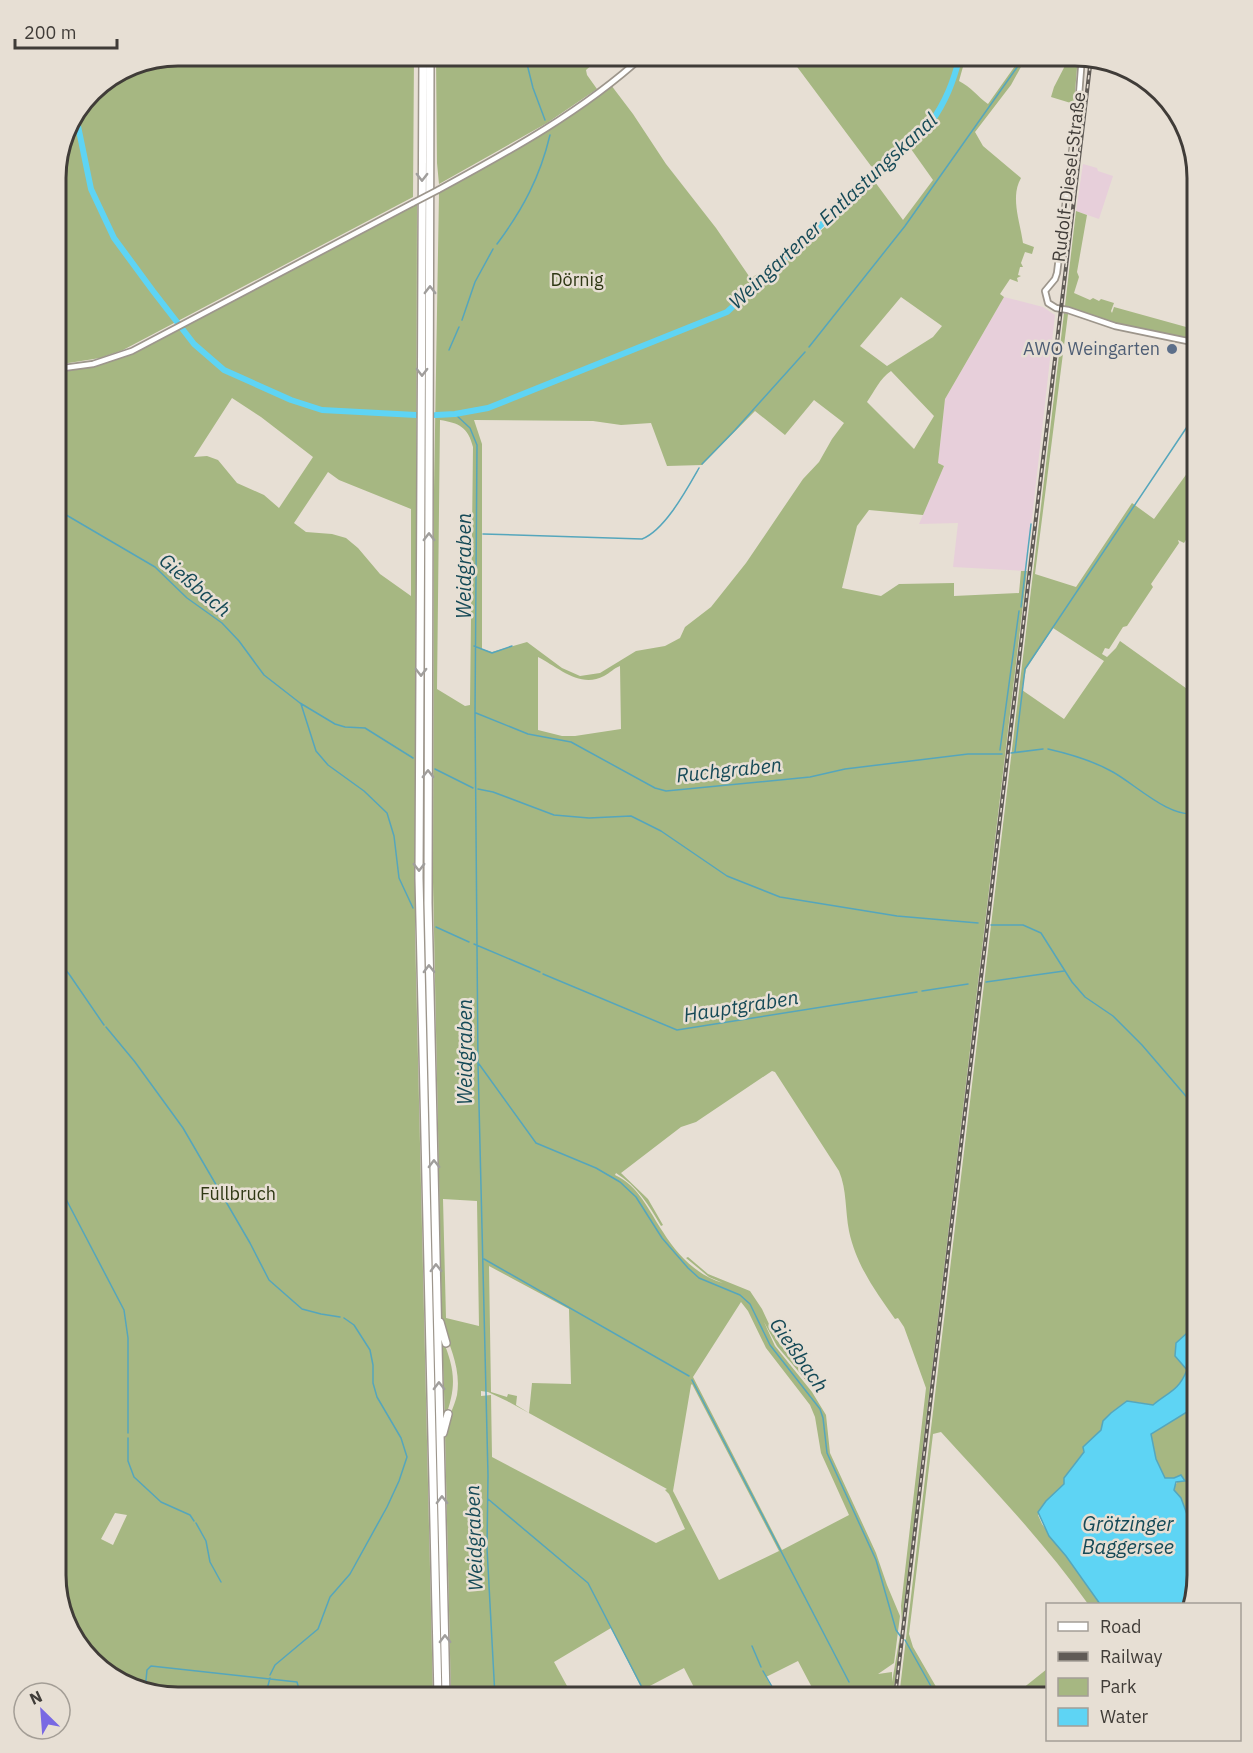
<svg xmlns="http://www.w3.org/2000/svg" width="1253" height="1753" viewBox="0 0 1253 1753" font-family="'IBM Plex Sans',sans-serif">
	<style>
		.industrial { fill: #e7cfda }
		.green { fill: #a6b782; fill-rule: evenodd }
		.water { fill: #5ed4f4; stroke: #55a6bc; stroke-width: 1.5 }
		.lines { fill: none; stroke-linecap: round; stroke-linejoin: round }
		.stream { stroke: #55a6bc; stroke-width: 1.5 }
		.river { stroke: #5ed4f4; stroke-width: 6 }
		.secondary-casing { stroke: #9d968c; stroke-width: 8 }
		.highway-casing { stroke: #9d968c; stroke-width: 10 }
		.secondary { stroke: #fff; stroke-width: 4.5 }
		.highway { stroke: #fff; stroke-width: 7 }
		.rail-casing { stroke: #605b56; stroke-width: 4 }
		.rail { stroke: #e7dfd4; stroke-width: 1.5; stroke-dasharray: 4.5; stroke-linecap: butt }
		.secondary-bridge-casing { stroke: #9d968c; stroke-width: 8; stroke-linecap: butt }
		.secondary-bridge { stroke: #fff; stroke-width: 4.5 }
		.oneway { stroke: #a09e9c }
		.service-dot { fill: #5c6f8a; stroke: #e7dfd4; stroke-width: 2 }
		.labels { text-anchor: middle; stroke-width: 5; stroke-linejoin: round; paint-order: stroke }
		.street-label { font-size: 18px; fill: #403c38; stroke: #e7dfd4 }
		.park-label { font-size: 18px; fill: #2f3814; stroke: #e7dfd4 }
		.service-label { font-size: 18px; fill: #4e5e75; stroke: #e7dfd4; text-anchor: end }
		.water-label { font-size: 20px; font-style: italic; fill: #164a57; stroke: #e7dfd4 }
		.rim { fill: none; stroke: #403c38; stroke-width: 3 }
	</style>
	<rect width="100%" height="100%" fill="#e7dfd4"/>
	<path class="industrial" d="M 1083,164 L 1097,168 L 1098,171 L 1113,176 L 1099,219 L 1076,211 Z
		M 1004,297 L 1043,307 L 1055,315 L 1026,571 L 953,567 L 958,523 L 919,524 L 944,466 L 938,463 L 945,399 Z"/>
	<path class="green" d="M 178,56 L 414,56 L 413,197 L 123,350 L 100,358 L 56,365 L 56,170 L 68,124 L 97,86 L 131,65 Z
		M 436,56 L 602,56 L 586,70 L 587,75 L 597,89 L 547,123 L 439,184 L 437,163 Z
		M 789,56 L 966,56 L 959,81 C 971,87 977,96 988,104 L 1022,56 L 1027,56 L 1011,85 L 975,132 L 983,146 L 1021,178 C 1010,197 1020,221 1023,243 L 1034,247 L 1032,254 L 1025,252 L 1021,263 L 1023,267 L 1020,267 L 1018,275 L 1021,276 L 1017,278 L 1018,282 L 1010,279 L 1000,294 L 1004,297 L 945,399 L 938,463 L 944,466 L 923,515 L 869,510 L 857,526 L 842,588 L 881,596 L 899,584 L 954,583 L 954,596 L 1019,593 L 1021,571 L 1027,571 L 893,1697 L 855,1697 L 849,1689 L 832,1697 L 817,1697 L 798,1661 L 766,1677 L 771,1686 L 756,1694 L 756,1696 L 754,1697 L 699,1697 L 684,1668 L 646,1688 L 650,1697 L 646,1697 L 611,1628 L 554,1662 L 573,1697 L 451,1697 L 445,1432 C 447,1419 454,1408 457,1395 C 461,1370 451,1348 442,1325 L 433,882 L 434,490 L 439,193 L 527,143 L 570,116 L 611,85 L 633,114 L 666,164 L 716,228 L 751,279 C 759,272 760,272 769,277 L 866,190 L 859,182 L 875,168 L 871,166 ZM 911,149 L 933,180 L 903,220 L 875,182 ZM 901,297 L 942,326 L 933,337 L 887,366 L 860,346 ZM 891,371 L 934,416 L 914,449 L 867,402 C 874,392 880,378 891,371 ZM 814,400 L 844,423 L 832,439 L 819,462 L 803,479 L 746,563 L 711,607 L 685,627 L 680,638 L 665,646 L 636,651 L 600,673 L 580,676 L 562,668 L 527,642 L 492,652 L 482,649 L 482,444 L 474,420 L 593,421 L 621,425 L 651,423 L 667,466 L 702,465 L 755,411 L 785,435 ZM 440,420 C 459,423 468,427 473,447 L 470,705 L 465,706 L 437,689 ZM 538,657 C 558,667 580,689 604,676 C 610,673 614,668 620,666 L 621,729 L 575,736 L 562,736 L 538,730 ZM 772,1071 L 775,1072 L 839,1171 C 847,1190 845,1211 849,1231 C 856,1265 876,1292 895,1319 L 898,1318 L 904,1327 L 926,1388 L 901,1606 L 902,1624 L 892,1682 L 892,1672 L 878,1674 L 894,1663 L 900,1616 L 887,1585 L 876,1553 L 830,1453 L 826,1415 L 812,1392 L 775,1346 L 764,1322 L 777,1346 L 809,1384 L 810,1383 L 776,1339 L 762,1309 L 750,1291 L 708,1274 L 688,1257 L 686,1258 L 709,1277 L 723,1283 C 698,1276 677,1255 663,1232 C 649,1211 639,1186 615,1175 L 616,1173 C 637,1186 649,1205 661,1226 L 663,1225 L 648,1199 L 621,1173 L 681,1127 L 696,1122 ZM 443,1199 L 477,1201 L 479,1326 L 446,1318 ZM 489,1266 L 569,1309 L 571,1384 L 532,1383 L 529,1413 L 516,1405 L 517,1396 L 508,1394 L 507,1397 L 491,1392 ZM 741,1302 L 748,1311 L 766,1348 L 810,1405 L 815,1417 L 821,1453 L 849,1515 L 782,1550 L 693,1377 ZM 692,1384 L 779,1551 L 719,1580 L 673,1491 L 691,1385 ZM 481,1391 L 488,1392 L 507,1401 L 667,1489 L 665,1490 L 669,1494 L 685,1529 L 656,1543 L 492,1457 L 491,1395 L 481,1396 Z
		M 1070,56 L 1078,56 L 1074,104 L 1051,97 L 1054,87 Z
		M 417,204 L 415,931 L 433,1697 L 170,1697 L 117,1681 L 72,1636 L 56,1575 L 56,371 L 98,365 L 129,355 ZM 232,398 L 261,417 L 313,457 L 279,508 L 264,495 L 237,483 L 218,460 L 207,456 L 194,457 ZM 328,472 L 339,480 L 411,509 L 411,596 L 380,574 L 358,548 L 346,538 L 332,534 L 306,532 L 294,523 ZM 115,1513 L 127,1515 L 113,1545 L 101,1539 Z
		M 1076,211 L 1087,215 L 1077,272 L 1079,277 L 1074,293 L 1090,300 L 1093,298 L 1099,301 L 1101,299 L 1114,303 L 1111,311 L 1112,313 L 1114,307 L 1197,330 L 1197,339 L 1178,336 L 1175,337 L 1115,325 L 1065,306 Z
		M 1064,313 L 1068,314 L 1035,574 L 1076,587 L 1132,503 L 1154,519 L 1188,472 L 1197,478 L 1197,522 L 1184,543 L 1178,540 L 1179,543 L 1151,584 L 1153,587 L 1127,626 L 1123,627 L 1109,649 L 1105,648 L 1102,654 L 1107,657 L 1116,648 L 1120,641 L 1197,696 L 1197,1323 L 1176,1343 L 1175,1356 L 1187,1370 C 1178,1392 1168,1392 1153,1405 L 1128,1401 L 1111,1413 L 1103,1423 L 1101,1430 L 1084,1449 L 1083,1454 L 1064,1478 L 1064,1484 L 1038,1515 L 1042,1524 L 1066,1556 L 1100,1604 L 1088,1604 C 1044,1542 992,1488 941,1432 L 933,1434 L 909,1634 L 913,1647 L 942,1697 L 899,1697 ZM 1053,628 L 1104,661 L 1064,719 L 1022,690 L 1026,669 Z
		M 424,560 L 426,560 L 424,921 L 440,1593 L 439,1593 L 423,926 Z
		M 442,1338 C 455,1369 457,1386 445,1418 Z
		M 1196,1397 L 1197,1398 L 1197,1525 C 1188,1516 1181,1503 1173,1490 L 1181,1475 L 1174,1478 L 1165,1478 L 1156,1459 L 1151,1434 L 1187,1412 L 1191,1398 Z
		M 1047,1669 L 1047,1697 L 1012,1697 Z"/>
	<path class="water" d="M 1197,1324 L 1197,1398 L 1191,1399 L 1187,1412 L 1151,1434 L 1156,1459 L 1165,1478 L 1174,1478 L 1181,1475 L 1185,1481 L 1176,1482 L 1174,1490 L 1181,1498 L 1188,1517 L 1197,1525 L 1197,1575 L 1190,1604 L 1100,1604 L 1066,1556 L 1049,1536 L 1038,1512 L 1046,1501 L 1064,1484 L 1064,1478 L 1084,1452 L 1083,1447 L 1101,1430 L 1103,1421 L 1111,1413 L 1127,1401 L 1153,1405 C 1168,1392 1178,1392 1187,1370 L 1175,1356 L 1176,1343 Z"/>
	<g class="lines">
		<path class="stream" d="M 525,56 L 533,88 L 545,120
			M 497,244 C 523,209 540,177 550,135
			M 462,320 L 475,282 L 493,249
			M 809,347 L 905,226 L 1025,56
			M 449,350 L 459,327
			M 455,414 L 470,428 L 477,445 L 475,713 L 478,1063 L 488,1475 L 487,1548 L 495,1697
			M 702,464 L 735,430 L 805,352
			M 56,509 L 155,567 L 187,598 L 222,623 L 239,641 L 264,675 L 300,703 L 335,724 L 345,727 L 365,728 L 413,758
			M 483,534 L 642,539 C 665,530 687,489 699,468
			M 1021,607 L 1031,524
			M 474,646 L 492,653 L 512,646
			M 301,704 L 316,751 L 328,765 L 364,791 L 387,813 L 394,836 L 399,878 L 413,908
			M 476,713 L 528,734 L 571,742 L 655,788 L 666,791 L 810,777 L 845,769 L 968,754 L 1002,754
			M 1048,749 C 1070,754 1091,760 1111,771 C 1133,782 1170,820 1197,813
			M 1000,750 L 1019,611
			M 1015,752 L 1025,669 L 1197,412
			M 1011,753 L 1043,749
			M 435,769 L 473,788
			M 478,789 L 493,792 L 554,815 L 589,818 L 631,816 L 661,831 L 727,876 L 780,897 L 897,916 L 978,923
			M 991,925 L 1023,925 L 1041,933 L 1072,982 L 1085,997 L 1113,1016 L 1142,1045 L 1197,1109
			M 436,927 L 469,942
			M 474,944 L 540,972
			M 56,959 L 69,974 L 104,1025
			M 543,974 L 677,1030 L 917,992
			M 986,982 L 1064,971
			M 922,991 L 968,984
			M 106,1027 L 135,1062 L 183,1128 L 250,1243 L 269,1280 L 302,1309 L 321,1314 L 340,1317
			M 479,1064 L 536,1143 L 596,1168 L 620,1182 L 636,1197 L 662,1238 L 688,1268 L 699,1278 L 740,1295 L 750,1304 L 770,1345 L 820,1409 L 823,1418 L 827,1453 L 876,1560 L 896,1630 L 901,1637
			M 56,1180 L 124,1310 L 128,1338 L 128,1433
			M 484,1259 L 689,1376
			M 692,1380 L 849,1682
			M 128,1438 L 128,1461 L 134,1477 L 161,1502 L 190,1515 L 194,1521
			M 488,1499 L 588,1583 L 647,1697
			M 196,1523 L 206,1541 L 210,1562 L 221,1582
			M 905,1640 L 937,1697
			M 752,1646 L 761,1667
			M 763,1671 L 778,1697
			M 270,1675 L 275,1665 L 318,1629 L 330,1597 L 350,1574 L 387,1507 L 399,1481 L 407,1457 L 401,1438 L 377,1397 L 373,1383 L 373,1365 L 370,1350 L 354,1325 L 344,1318
			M 768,1688 L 773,1697
			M 145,1690 L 147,1670 L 151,1666 L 297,1682 L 301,1697
			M 265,1697 L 270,1678"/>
		<path class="river" d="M 74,116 L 77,121 L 91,189 L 114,238 L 153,291 L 194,344 L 224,370 L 291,400 L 322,410 L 416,415
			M 436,415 L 455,414 L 488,408 L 727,312 L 930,124 C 946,101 953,83 960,56"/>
		<g class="secondary-casing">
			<path id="secondary" d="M 1082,56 L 1079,95 L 1057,273 L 1055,279 L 1045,291 L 1048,303 L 1056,308 L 1068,310 L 1115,326 L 1197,343
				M 438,190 C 510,151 583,111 643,56
				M 56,369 L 93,364 L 132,351 L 413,203"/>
		</g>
		<g class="highway-casing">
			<path id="highway" d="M 423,56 L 419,878 L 438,1697
				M 430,56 L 428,903 L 446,1697
				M 440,1322 L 446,1343
				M 443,1433 L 448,1414"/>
		</g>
		<use href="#secondary" class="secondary"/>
		<use href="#highway" class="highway"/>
		<g class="rail-casing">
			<path id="rail" d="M 895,1697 L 1091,58"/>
		</g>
		<use href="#rail" class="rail"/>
		<g class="secondary-bridge-casing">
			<path id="secondary-bridge" d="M 413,203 L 438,190"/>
		</g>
		<use href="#secondary-bridge" class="secondary-bridge"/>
	</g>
	<defs><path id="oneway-chevron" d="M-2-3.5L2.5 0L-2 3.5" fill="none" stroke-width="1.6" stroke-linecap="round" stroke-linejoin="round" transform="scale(1.5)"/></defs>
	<g class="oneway">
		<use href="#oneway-chevron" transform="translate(422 177) rotate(90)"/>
		<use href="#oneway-chevron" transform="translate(430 290) rotate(-90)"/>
		<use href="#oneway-chevron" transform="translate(422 372) rotate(90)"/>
		<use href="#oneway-chevron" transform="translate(429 537) rotate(-90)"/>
		<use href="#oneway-chevron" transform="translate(421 672) rotate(90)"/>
		<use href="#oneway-chevron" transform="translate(428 774) rotate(-90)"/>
		<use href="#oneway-chevron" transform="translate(419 867) rotate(90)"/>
		<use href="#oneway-chevron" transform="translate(429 969) rotate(-91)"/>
		<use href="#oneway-chevron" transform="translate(434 1164) rotate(-91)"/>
		<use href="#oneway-chevron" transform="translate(436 1268) rotate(-91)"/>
		<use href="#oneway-chevron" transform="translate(439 1386) rotate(-91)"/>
		<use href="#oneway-chevron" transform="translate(442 1500) rotate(-91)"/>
		<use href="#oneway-chevron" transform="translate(445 1639) rotate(-91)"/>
	</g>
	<circle class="service-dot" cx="1172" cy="349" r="6"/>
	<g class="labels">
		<g class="street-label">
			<text transform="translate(1069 177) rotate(-83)" y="6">Rudolf-Diesel-Straße</text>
		</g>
		<g class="park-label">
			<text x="577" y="286">Dörnig</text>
			<text x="238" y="1200">Füllbruch</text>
		</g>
		<g class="service-label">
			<text x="1160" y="355">AWO Weingarten</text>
		</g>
		<g class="water-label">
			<text transform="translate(833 211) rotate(-43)" y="7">Weingartener Entlastungskanal</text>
			<text transform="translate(464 566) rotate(-90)" y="7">Weidgraben</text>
			<text transform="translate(195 585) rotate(40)" y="7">Gießbach</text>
			<text transform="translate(729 770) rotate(-6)" y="7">Ruchgraben</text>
			<text transform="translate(741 1006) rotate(-9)" y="7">Hauptgraben</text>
			<text transform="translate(465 1052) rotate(-90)" y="7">Weidgraben</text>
			<text transform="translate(799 1355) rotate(55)" y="7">Gießbach</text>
			<text x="1128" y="1531">Grötzinger<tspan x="1128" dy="23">Baggersee</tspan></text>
			<text transform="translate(474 1538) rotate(-92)" y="7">Weidgraben</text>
		</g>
	</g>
	<path d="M0 0H1253V1753H0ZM178 66H1075A112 112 0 0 1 1187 178V1575A112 112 0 0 1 1075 1687H178A112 112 0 0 1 66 1575V178A112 112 0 0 1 178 66Z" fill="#e7dfd4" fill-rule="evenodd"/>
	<path class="rim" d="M178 66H1075A112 112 0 0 1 1187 178V1575A112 112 0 0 1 1075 1687H178A112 112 0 0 1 66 1575V178A112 112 0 0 1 178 66Z"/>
	<rect x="1046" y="1603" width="195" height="138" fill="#e7dfd4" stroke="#a49e96" stroke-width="1.5"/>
	<rect x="1058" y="1622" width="30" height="9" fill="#ffffff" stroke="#a49e96" stroke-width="1.5"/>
	<text x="1100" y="1633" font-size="18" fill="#403c38">Road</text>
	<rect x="1058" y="1652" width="30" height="9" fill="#605b56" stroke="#a49e96" stroke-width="1.5"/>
	<text x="1100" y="1663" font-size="18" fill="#403c38">Railway</text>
	<rect x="1058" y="1678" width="30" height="18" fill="#a6b782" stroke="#a49e96" stroke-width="1.5"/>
	<text x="1100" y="1693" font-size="18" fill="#403c38">Park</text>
	<rect x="1058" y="1708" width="30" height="18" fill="#5ed4f4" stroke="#a49e96" stroke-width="1.5"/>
	<text x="1100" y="1723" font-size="18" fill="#403c38">Water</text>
	<g transform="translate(42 1711) rotate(335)"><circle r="28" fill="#e7dfd4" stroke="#a49e96" stroke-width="1.5"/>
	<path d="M0-4.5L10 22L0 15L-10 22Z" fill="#7868e3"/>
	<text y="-9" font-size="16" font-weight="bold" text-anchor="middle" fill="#403c38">N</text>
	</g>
	<path d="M15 39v9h102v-9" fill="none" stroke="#403c38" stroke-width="3"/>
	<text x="24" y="39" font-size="18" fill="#403c38" stroke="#e7dfd4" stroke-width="4.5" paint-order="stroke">200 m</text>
</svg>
